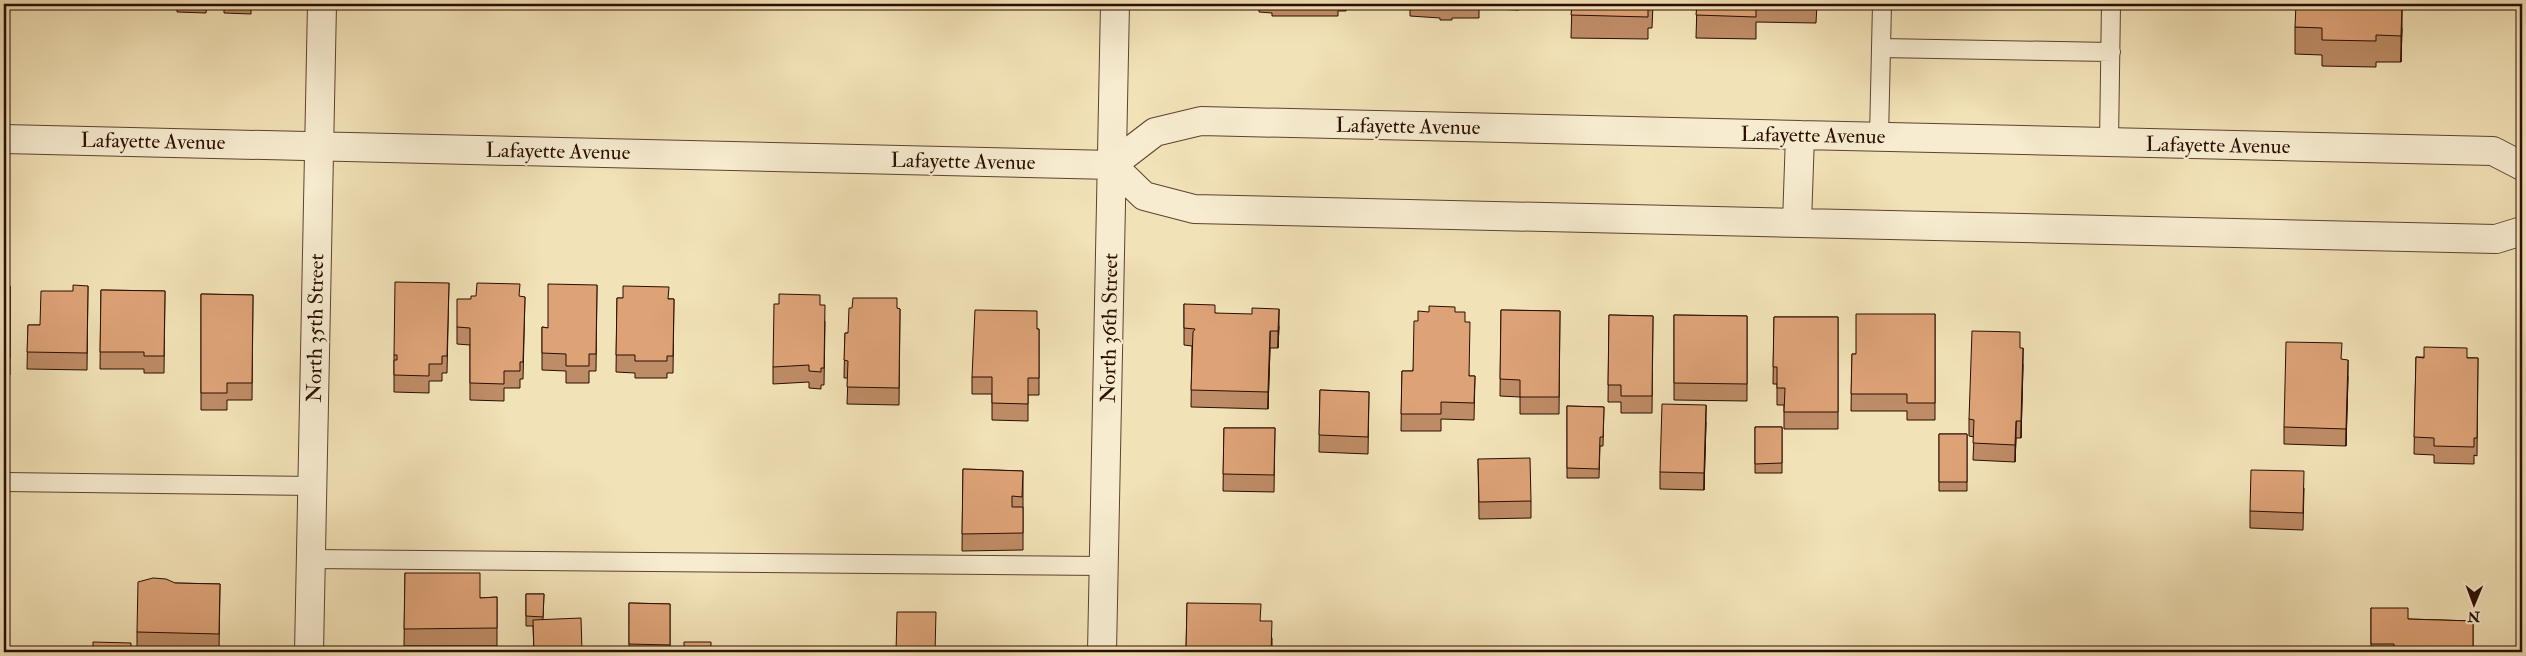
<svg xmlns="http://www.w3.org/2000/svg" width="2526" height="656" viewBox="0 0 2526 656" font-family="'IM FELL Double Pica',serif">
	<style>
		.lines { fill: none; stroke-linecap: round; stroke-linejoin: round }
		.service-casing { stroke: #5d422e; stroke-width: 20 }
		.minor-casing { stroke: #5d422e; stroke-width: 30 }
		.service { stroke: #f7ecd0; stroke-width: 18 }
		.minor { stroke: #f7ecd0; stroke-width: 28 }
		.wall { fill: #be8c66; stroke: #2b0d00 }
		.shaded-wall { fill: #9b7253; stroke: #2b0d00 }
		.building { fill: #dda377; stroke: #2b0d00 }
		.labels { text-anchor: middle; stroke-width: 4.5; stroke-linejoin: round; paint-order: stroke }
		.street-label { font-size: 21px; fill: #2b0d00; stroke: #f7ecd0 }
	</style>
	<rect width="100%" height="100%" fill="#f2e2b7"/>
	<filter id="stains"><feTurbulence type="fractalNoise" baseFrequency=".004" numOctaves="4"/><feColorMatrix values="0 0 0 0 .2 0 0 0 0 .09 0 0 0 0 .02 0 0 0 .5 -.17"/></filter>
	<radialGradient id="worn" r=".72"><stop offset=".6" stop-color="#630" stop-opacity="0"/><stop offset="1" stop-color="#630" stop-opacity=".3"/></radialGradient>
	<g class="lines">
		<g class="service-casing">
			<path id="service" d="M 1881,48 L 2111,52
				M 1879,137 L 1882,4
				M 2109,142 L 2111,4
				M 4,482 L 312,486
				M 310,559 L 1104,566"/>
		</g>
		<g class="minor-casing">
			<path id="minor" d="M 4,139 L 1112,165 L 1155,132 L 1201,121 L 2493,151 L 2522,166
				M 1112,165 L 1144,196 L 1194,209 L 2496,239 L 2522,231
				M 1797,223 L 1800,135
				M 309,652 L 322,4
				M 1102,652 L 1115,4"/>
		</g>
		<use href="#service" class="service"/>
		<use href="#minor" class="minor"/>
	</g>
	<path class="wall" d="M 177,4 L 207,4 L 206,13 L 177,12 Z
		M 224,4 L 251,4 L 251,14 L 224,13 Z
		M 1259,4 L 1346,4 L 1346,11 L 1338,11 L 1338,16 L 1272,16 L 1272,13 L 1259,12 Z
		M 1410,4 L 1519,4 L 1519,10 L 1493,9 L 1493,4 L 1479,4 L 1479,18 L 1452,18 L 1452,20 L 1440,20 L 1440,18 L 1410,16 Z
		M 1572,4 L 1653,4 L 1652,28 L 1648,28 L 1648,39 L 1571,38 Z
		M 1697,4 L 1817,4 L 1816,23 L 1756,22 L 1756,39 L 1696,38 Z
		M 2295,27 L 2402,28 L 2401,62 L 2376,62 L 2376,67 L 2322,66 L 2322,55 L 2295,54 Z
		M 449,283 L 447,373 L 442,373 L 442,381 L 429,381 L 429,393 L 394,392 L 394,355 Z
		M 4,285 L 10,286 L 10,375 L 6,376 L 6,389 L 4,389 Z
		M 597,285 L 596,371 L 589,371 L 589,383 L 566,383 L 566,371 L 542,370 L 542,327 L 548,328 Z
		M 88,286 L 87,370 L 27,369 L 28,325 L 40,325 L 73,291 Z
		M 101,290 L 165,291 L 164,373 L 144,373 L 144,369 L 100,369 Z
		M 201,294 L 253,295 L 252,400 L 227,400 L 227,410 L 201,410 Z
		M 525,297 L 523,379 L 520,379 L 520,388 L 504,388 L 504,401 L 470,400 L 470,345 L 457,344 L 457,327 L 471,299 Z
		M 617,298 L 674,299 L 673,373 L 667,373 L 667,378 L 635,378 L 635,373 L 616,372 Z
		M 1184,304 L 1215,313 L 1279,326 L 1278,348 L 1270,348 L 1268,409 L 1191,407 L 1192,346 L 1184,345 Z
		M 820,305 L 825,322 L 824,385 L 821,385 L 821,389 L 809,388 L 809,382 L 773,384 L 773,367 Z
		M 897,308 L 900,309 L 899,405 L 847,404 L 848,378 L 844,378 L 845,333 L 848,333 Z
		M 1501,310 L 1560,311 L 1559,414 L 1520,414 L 1520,397 L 1500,396 Z
		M 1455,312 L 1465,322 L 1469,376 L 1475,376 L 1474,420 L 1441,419 L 1441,431 L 1401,431 L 1402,371 L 1413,371 L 1418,321 Z
		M 1935,314 L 1935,420 L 1907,420 L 1907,411 L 1851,411 L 1852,354 L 1856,354 Z
		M 1609,315 L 1653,316 L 1652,413 L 1621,413 L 1621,402 L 1608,402 Z
		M 1674,315 L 1747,316 L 1747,401 L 1674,400 Z
		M 1774,317 L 1838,317 L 1838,429 L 1784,429 L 1784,405 L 1777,405 L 1777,384 L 1773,384 Z
		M 1037,329 L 1039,329 L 1039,395 L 1028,395 L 1028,421 L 992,420 L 992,394 L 972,394 L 972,377 Z
		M 2020,348 L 2023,366 L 2021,438 L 2016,438 L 2015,462 L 1973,460 L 1974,437 L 1969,436 L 1969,419 Z
		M 2416,357 L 2478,358 L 2477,456 L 2474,455 L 2474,464 L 2434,463 L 2434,455 L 2414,454 Z
		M 2342,359 L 2348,377 L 2346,446 L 2284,444 L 2284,427 Z
		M 1320,390 L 1369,392 L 1368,454 L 1319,452 Z
		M 1567,406 L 1604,407 L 1603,446 L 1600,446 L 1599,478 L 1567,478 Z
		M 1706,422 L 1704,490 L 1660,489 L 1660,472 Z
		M 1755,427 L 1782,427 L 1782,473 L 1755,473 Z
		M 1224,428 L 1275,428 L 1274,492 L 1223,491 Z
		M 1939,434 L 1967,434 L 1967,491 L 1939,491 Z
		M 1478,459 L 1531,501 L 1531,518 L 1479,519 Z
		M 963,469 L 1023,471 L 1023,550 L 962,551 Z
		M 2304,488 L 2303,530 L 2250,528 L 2250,511 Z
		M 405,573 L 480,598 L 497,597 L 497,646 L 404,646 Z
		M 175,583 L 220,584 L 219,652 L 160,650 L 137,648 L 137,632 Z
		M 526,594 L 544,594 L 543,619 L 582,652 L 534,652 L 533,626 L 526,626 Z
		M 629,603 L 670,604 L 670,652 L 629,652 Z
		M 1187,603 L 1261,621 L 1272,638 L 1272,652 L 1186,652 Z
		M 2371,608 L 2408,619 L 2473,621 L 2473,652 L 2371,652 Z"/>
	<path class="shaded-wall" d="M 2402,4 L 2402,28 L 2401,62 L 2401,36 Z
		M 1279,309 L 1279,326 L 1278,348 L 1278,331 Z
		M 1270,331 L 1270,348 L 1268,409 L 1268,392 Z
		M 2023,348 L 2023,366 L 2021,438 L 2021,421 Z
		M 2348,360 L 2348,377 L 2346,446 L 2346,429 Z
		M 1706,405 L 1706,422 L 1704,490 L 1704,473 Z
		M 2016,421 L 2016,438 L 2015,462 L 2015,445 Z"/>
	<path class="building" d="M 1572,4 L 1652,4 L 1652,5 L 1648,5 L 1648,17 L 1571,15 Z
		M 1697,4 L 1756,4 L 1756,17 L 1696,15 Z
		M 2296,4 L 2402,4 L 2401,36 L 2376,35 L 2376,41 L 2322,40 L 2322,28 L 2295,27 Z
		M 395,282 L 449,283 L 447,356 L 442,356 L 442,364 L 429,364 L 429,376 L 394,375 L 394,360 L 397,360 L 397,355 L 394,355 Z
		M 477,283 L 520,284 L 519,296 L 525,297 L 523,362 L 520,362 L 520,371 L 504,371 L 504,384 L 470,383 L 470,328 L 457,327 L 457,299 L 471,299 L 471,296 L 476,296 Z
		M 548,284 L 597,285 L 596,354 L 589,354 L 589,366 L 566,366 L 566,354 L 542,353 L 542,327 L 548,328 Z
		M 4,285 L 10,286 L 10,358 L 6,359 L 6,372 L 4,372 Z
		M 73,285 L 88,286 L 87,353 L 27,352 L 28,325 L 40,325 L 41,291 L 73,291 Z
		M 623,286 L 669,287 L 668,299 L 674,299 L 673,356 L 667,356 L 667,361 L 635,361 L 635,355 L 616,355 L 617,298 L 623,298 Z
		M 101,290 L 165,291 L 164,356 L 144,356 L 144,352 L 100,352 Z
		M 201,294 L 253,295 L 252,383 L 227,383 L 227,393 L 201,393 Z
		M 779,294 L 820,295 L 820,305 L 825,305 L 824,368 L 821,368 L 821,372 L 809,371 L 809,365 L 773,367 L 774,304 L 779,304 Z
		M 853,298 L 897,298 L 897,308 L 900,309 L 899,388 L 847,387 L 848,361 L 844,360 L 845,333 L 848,333 L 849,308 L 852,308 Z
		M 1184,304 L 1215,305 L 1215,313 L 1252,314 L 1252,308 L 1279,309 L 1278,331 L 1270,331 L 1268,392 L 1191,390 L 1193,332 L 1195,329 L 1184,328 Z
		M 1429,306 L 1455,307 L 1455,312 L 1465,312 L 1465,322 L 1470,322 L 1469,376 L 1475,376 L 1474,403 L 1441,402 L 1441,414 L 1401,414 L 1402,371 L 1413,371 L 1414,321 L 1418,321 L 1418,311 L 1429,312 Z
		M 975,310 L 1037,311 L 1037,329 L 1039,329 L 1039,378 L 1028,378 L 1028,404 L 992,403 L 992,377 L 972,377 Z
		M 1501,310 L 1560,311 L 1559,397 L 1520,397 L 1520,380 L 1500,379 Z
		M 1856,314 L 1935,314 L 1935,403 L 1907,403 L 1907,394 L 1851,394 L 1852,354 L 1856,354 Z
		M 1609,315 L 1653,316 L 1652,396 L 1621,396 L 1621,385 L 1608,385 Z
		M 1674,315 L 1747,316 L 1747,384 L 1674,383 Z
		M 1774,317 L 1838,317 L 1838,412 L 1784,412 L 1785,388 L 1777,388 L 1777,367 L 1773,367 Z
		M 1972,331 L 2020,332 L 2020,348 L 2023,348 L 2021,421 L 2016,421 L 2015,445 L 1973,443 L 1974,420 L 1969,419 Z
		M 2286,342 L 2342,343 L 2341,359 L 2348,360 L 2346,429 L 2284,427 Z
		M 2424,347 L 2467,348 L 2467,358 L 2478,358 L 2477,438 L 2474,438 L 2474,447 L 2434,446 L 2434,438 L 2414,437 L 2416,357 L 2424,358 Z
		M 1320,390 L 1369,392 L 1368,437 L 1319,435 Z
		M 1662,404 L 1706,405 L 1704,473 L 1660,472 Z
		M 1567,406 L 1604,407 L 1603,437 L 1600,437 L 1599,469 L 1567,468 Z
		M 1755,427 L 1782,427 L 1782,463 L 1755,464 Z
		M 1224,428 L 1275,428 L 1274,475 L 1223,474 Z
		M 1939,434 L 1967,434 L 1967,482 L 1939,482 Z
		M 1530,458 L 1531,501 L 1479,502 L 1478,459 Z
		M 963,469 L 1023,471 L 1022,497 L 1012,496 L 1012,507 L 1023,507 L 1023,533 L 962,534 Z
		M 2251,470 L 2304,471 L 2303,513 L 2250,511 Z
		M 405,573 L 480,573 L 480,598 L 497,597 L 497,628 L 404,629 Z
		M 153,578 L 166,579 L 175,583 L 220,584 L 219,634 L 137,632 L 138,582 Z
		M 526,594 L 544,594 L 543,617 L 526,616 Z
		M 629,603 L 670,604 L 670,645 L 629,644 Z
		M 1187,603 L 1261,604 L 1260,621 L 1272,621 L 1271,652 L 1186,651 Z
		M 2371,608 L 2408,608 L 2408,619 L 2473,621 L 2473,652 L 2394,652 L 2394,644 L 2371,644 Z
		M 897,612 L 936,612 L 935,652 L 896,652 Z
		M 581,618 L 582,652 L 534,652 L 533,620 Z
		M 93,642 L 131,643 L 131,652 L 93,652 Z
		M 684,642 L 711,642 L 711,652 L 684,652 Z
		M 136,648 L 160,649 L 160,652 L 136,652 Z"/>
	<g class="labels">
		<g class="street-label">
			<text transform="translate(1408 126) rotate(1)" y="7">Lafayette Avenue</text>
			<text transform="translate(1813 135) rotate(1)" y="7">Lafayette Avenue</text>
			<text transform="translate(153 141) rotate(1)" y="7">Lafayette Avenue</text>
			<text transform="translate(2218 145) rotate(1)" y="7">Lafayette Avenue</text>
			<text transform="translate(558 151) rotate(1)" y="7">Lafayette Avenue</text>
			<text transform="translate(963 161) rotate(1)" y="7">Lafayette Avenue</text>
			<text transform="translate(315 328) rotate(-89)" y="7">North 35th Street</text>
			<text transform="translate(1109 328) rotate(-89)" y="7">North 36th Street</text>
		</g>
	</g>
	<rect width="2526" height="656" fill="none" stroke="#f2e2b7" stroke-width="20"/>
	<rect x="5" y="5" width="2516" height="646" fill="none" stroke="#2b0d00" stroke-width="2.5"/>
	<rect x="10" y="10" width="2506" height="636" fill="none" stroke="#2b0d00"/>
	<g transform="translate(2474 604) rotate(181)" stroke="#f7ecd0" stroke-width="4" paint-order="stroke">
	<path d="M0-4L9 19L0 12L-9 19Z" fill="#2b0d00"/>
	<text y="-8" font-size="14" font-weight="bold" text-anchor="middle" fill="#2b0d00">N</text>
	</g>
	<rect width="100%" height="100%" filter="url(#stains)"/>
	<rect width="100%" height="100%" fill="url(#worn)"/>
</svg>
